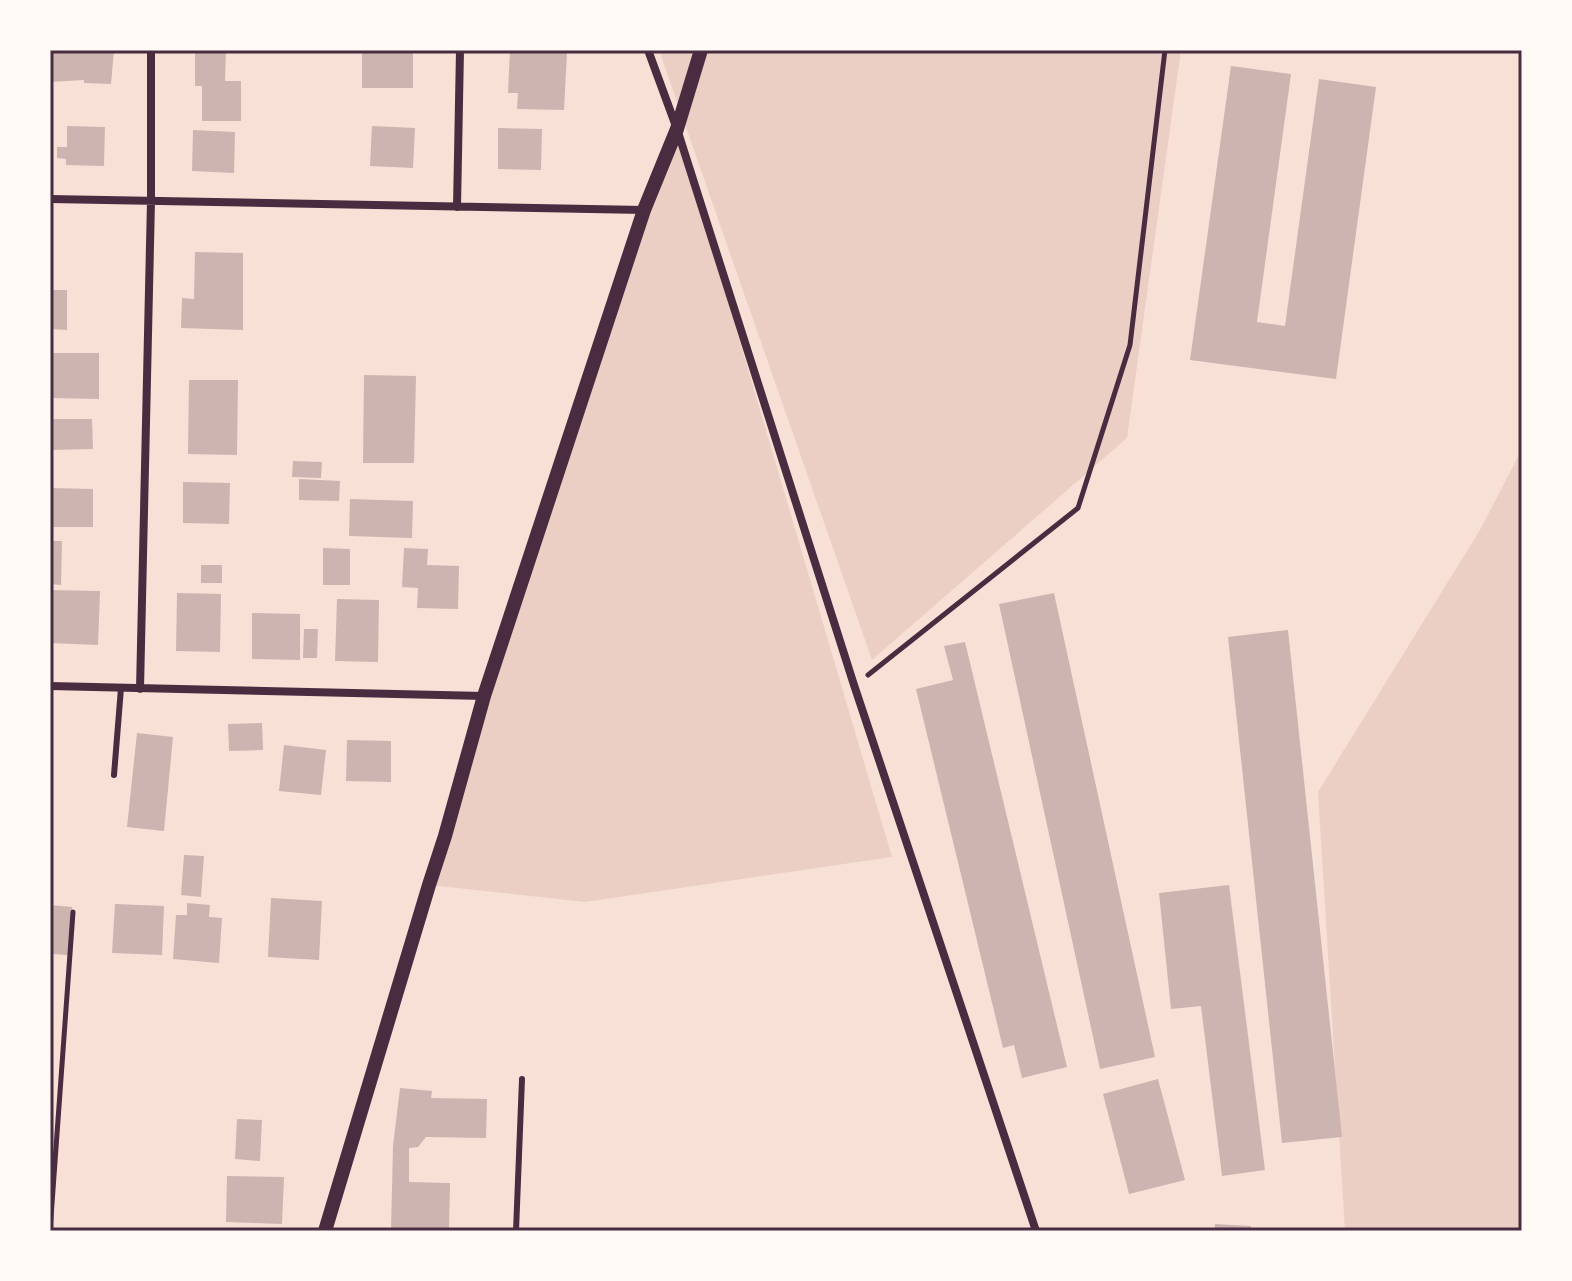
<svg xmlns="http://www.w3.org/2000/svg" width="1572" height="1281" viewBox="0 0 1572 1281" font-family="'Roboto Condensed',sans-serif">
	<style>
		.green { fill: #ebcfc5 }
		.building { fill: #ccb4b1 }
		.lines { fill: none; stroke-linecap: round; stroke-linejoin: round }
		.path { stroke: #4a2c40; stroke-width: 5 }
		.service { stroke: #4a2c40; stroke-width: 6 }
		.minor { stroke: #4a2c40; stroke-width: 8 }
		.tertiary { stroke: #4a2c40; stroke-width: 14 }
		.neatline { fill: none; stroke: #4a2c40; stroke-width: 3 }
	</style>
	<rect width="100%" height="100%" fill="#f7e1d7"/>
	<path class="green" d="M 659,50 L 1181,50 L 1127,438 L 872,660 Z
		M 677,129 L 892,857 L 585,902 L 429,885 Z
		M 1522,449 L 1522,1231 L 1345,1231 L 1318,792 L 1480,530 Z"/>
	<path class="building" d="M 50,50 L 114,50 L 111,84 L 84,83 L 84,80 L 50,82 Z
		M 195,50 L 226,50 L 225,81 L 241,81 L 241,121 L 202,121 L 202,86 L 195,86 Z
		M 362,50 L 413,50 L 413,88 L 362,88 Z
		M 510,50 L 567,52 L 564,110 L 517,109 L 518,93 L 508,93 Z
		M 1231,66 L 1291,74 L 1257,322 L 1285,326 L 1319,79 L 1376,87 L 1336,379 L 1190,360 Z
		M 67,126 L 105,127 L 104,166 L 66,165 L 66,159 L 57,158 L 57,147 L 67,147 Z
		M 372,126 L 415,128 L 413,168 L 370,166 Z
		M 498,128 L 542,129 L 541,170 L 498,169 Z
		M 193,130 L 235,132 L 234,173 L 192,171 Z
		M 195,252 L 243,253 L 243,330 L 181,328 L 182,298 L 194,299 Z
		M 50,290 L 67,290 L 67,330 L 50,329 Z
		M 52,353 L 99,353 L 99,399 L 52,398 Z
		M 364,375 L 416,376 L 414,463 L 363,463 Z
		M 189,380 L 238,380 L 237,455 L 188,454 Z
		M 50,419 L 92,419 L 93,449 L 50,450 Z
		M 293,461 L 322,462 L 321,478 L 292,477 Z
		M 299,479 L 340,481 L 339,501 L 299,500 Z
		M 183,482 L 230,483 L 229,524 L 183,523 Z
		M 51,488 L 93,489 L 93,527 L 52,527 Z
		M 350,499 L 413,501 L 412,538 L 349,536 Z
		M 50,541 L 62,541 L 61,585 L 50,584 Z
		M 323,548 L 350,549 L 350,585 L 323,585 Z
		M 404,548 L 428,549 L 427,565 L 459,566 L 458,609 L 417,608 L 418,588 L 402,587 Z
		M 201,565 L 222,565 L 222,583 L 201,583 Z
		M 50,590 L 100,591 L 98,645 L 50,643 Z
		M 177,593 L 221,594 L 220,652 L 176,651 Z
		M 1054,593 L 1155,1057 L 1100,1069 L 999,604 Z
		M 337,599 L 379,600 L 378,662 L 335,661 Z
		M 252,613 L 300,614 L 300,660 L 252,659 Z
		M 304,629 L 318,629 L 317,658 L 303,658 Z
		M 1288,630 L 1342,1137 L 1282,1143 L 1228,637 Z
		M 965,642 L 1067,1067 L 1022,1078 L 1014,1045 L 1003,1048 L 916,689 L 953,680 L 944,646 Z
		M 262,723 L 263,750 L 229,751 L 228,724 Z
		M 137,733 L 173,737 L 164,831 L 127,827 Z
		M 347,740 L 391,741 L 391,782 L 346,781 Z
		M 284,745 L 326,750 L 321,795 L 279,791 Z
		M 184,855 L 204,856 L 201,897 L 181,895 Z
		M 1229,885 L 1265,1170 L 1222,1176 L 1201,1006 L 1171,1009 L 1159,893 Z
		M 271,898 L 322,901 L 319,960 L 268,957 Z
		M 187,903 L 210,905 L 209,917 L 222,918 L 219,963 L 173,959 L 176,915 L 187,915 Z
		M 115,904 L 164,906 L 162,955 L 112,953 Z
		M 50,905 L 72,907 L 68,955 L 50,954 Z
		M 1158,1079 L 1185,1180 L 1129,1194 L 1103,1094 Z
		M 400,1088 L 432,1091 L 431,1098 L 487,1099 L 486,1138 L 426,1137 L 418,1147 L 409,1148 L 409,1182 L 450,1183 L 449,1231 L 391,1230 L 393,1146 Z
		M 237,1119 L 262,1120 L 260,1161 L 235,1159 Z
		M 227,1176 L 284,1177 L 282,1224 L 226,1222 Z
		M 1215,1224 L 1251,1226 L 1251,1231 L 1215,1231 Z"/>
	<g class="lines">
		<path class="path" d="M 868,675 L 1078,508 L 1130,345 L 1165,50
			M 50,1231 L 73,912"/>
		<path class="service" d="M 114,775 L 121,688
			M 516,1231 L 522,1079"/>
		<path class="minor" d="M 648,50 L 677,129 L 854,685 L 1036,1231
			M 50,199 L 644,210
			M 457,207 L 460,50
			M 50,686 L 484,696
			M 140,689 L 151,201 L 151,50"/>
		<path class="tertiary" d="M 325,1231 L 429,885 L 445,836 L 484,696 L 644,210 L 677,129 L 701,50"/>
	</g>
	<rect width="1572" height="1281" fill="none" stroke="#fffaf5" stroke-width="104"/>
	<rect x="52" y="52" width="1468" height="1177" class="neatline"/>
</svg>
